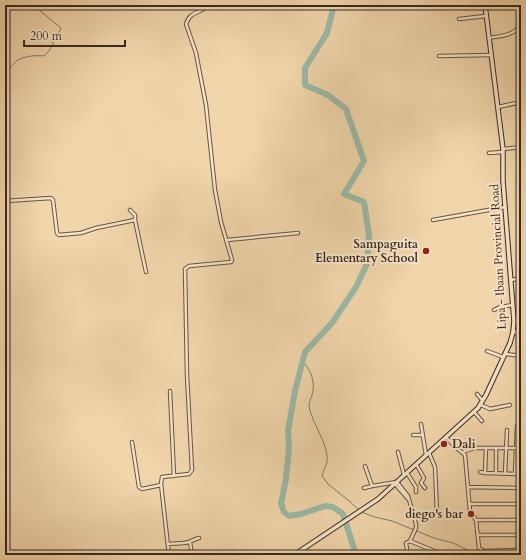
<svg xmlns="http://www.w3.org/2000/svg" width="526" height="560" viewBox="0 0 526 560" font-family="Cardo,serif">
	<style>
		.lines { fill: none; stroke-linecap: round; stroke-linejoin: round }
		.stream { stroke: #738072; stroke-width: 1 }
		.river { stroke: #9bb9a6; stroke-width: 6 }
		.minor-casing { stroke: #665545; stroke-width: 4.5 }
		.tertiary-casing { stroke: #665545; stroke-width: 5.5 }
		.secondary-casing { stroke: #372a23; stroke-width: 5.5 }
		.minor { stroke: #f6e4c8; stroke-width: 2.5 }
		.tertiary { stroke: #f6e4c8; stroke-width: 3.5 }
		.secondary { stroke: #f6e4c8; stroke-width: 3.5 }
		.poi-dot { fill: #8f2418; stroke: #f6e4c8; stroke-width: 1.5 }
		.labels { text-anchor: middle; stroke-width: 4; stroke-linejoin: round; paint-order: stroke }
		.poi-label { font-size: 12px; font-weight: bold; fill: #372a23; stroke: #f6e4c8; text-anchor: end }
		.street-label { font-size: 12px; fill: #372a23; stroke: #f6e4c8 }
	</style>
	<rect width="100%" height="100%" fill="#f1d5ab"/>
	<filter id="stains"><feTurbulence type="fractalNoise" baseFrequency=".005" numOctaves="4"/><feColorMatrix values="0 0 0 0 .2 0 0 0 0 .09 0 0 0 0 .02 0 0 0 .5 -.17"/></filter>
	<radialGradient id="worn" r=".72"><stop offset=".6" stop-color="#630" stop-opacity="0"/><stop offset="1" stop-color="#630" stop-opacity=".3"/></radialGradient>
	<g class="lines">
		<path class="stream" d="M 5,70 C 13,67 12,64 18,60 C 25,56 36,55 44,56 C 53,48 51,45 56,36 C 58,33 60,32 61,28 L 33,5
			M 302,361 C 311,369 316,383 312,395 C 311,399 309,401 309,406 C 312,424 329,444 327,462 C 326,466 323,471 322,476 L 328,484 L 348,500 L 359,510
			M 361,512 L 375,517 L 392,521 L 434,538 L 453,543 L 478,555"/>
		<path class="river" d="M 334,5 L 327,33 L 305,68 L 305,85 L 328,95 L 346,109 L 364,161 L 344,194 L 364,202 L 369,235 L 367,264 L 356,287 L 332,323 L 305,352 L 295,391 L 288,431 L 289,448 L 286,479 L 281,503 L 284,512 L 289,516 L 301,514 L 325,506 L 333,507 L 343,514 L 355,552 L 357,555"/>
		<g class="minor-casing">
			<path id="minor" d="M 5,7 L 12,5
				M 441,8 L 463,5
				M 459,19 L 486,16
				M 489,38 C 499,36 510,36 517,29
				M 439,56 L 491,55
				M 498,107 L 521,102
				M 503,149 L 521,147
				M 489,153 L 503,152
				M 5,201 L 51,198 L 53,200 L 57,233 L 59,235 L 81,233 L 96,228 L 135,220 L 146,272
				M 130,210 L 135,215 L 135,220
				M 433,220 L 505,207
				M 227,240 L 298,233
				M 511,280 L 521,278
				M 494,310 L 500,307 L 513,305
				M 487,351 L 503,357
				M 506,354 L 521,356
				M 170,391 L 174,476
				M 477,394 L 483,401
				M 481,405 L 490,409 L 510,405
				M 474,412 L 482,421
				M 421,424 L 426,455
				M 413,435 L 422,435
				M 446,437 L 454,446 L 465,455 L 470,511 L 476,520 L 479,548 L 484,551 L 521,550
				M 132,442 L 139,487 L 142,489 L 161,485
				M 486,448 L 485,473 L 521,474
				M 398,452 L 404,475
				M 463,452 L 474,448 L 521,448
				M 429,453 L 435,467 L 437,512
				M 416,464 L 424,478 L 421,483 L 425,488
				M 365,466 L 372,486 L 397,482 L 408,496 L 416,524 L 416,528 L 410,541
				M 480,472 L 485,473
				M 407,473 L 416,487 L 416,492
				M 496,473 L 496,448
				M 505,474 L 507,430
				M 515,474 L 517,426
				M 395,484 L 409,500
				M 468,487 L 521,488
				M 364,488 L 372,486
				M 469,504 L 521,504
				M 476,520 L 521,520
				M 478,535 L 521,535
				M 190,542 L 192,555
				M 168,544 C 174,543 183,544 189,542 C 193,540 195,539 199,538
				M 169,555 L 161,484 L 162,477 L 189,474 L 192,470 L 187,375 L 185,269 L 189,266 L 231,262 L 232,260 L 221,222 L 215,190 L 206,105 L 196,53 L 186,24 C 191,9 201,15 207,5
				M 408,555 L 406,543 L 410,541 L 444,555
				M 454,555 L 455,555"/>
		</g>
		<g class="tertiary-casing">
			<path id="tertiary" d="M 513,332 L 521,332"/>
		</g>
		<g class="secondary-casing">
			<path id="secondary" d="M 294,555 L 378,499 L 478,408 L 486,395 L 510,343 L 513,332 L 514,321 L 503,181 L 503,149 L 485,5"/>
		</g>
		<use href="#minor" class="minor"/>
		<use href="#tertiary" class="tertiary"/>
		<use href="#secondary" class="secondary"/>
	</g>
	<g class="poi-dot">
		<circle cx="426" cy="251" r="4"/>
		<circle cx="444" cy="444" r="4"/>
		<circle cx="471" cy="514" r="4"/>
	</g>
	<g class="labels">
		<g class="poi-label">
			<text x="418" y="248">Sampaguita<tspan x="418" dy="14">Elementary School</tspan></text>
			<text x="452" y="448" text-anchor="start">Dali</text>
			<text x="463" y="518">diego's bar</text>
		</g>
		<g class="street-label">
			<text transform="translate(498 257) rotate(-93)" y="4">Lipa - Ibaan Provincial Road</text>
		</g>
	</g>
	<rect width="526" height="560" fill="none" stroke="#f1d5ab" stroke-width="20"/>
	<rect x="6" y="6" width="514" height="548" fill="none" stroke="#372a23" stroke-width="2"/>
	<rect x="10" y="10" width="506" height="540" fill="none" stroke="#372a23"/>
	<path d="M24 40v6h101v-6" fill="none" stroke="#372a23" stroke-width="2"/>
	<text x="30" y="40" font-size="12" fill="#372a23" stroke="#f6e4c8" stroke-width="3" paint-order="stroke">200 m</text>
	<rect width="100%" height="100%" filter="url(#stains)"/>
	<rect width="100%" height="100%" fill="url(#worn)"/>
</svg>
